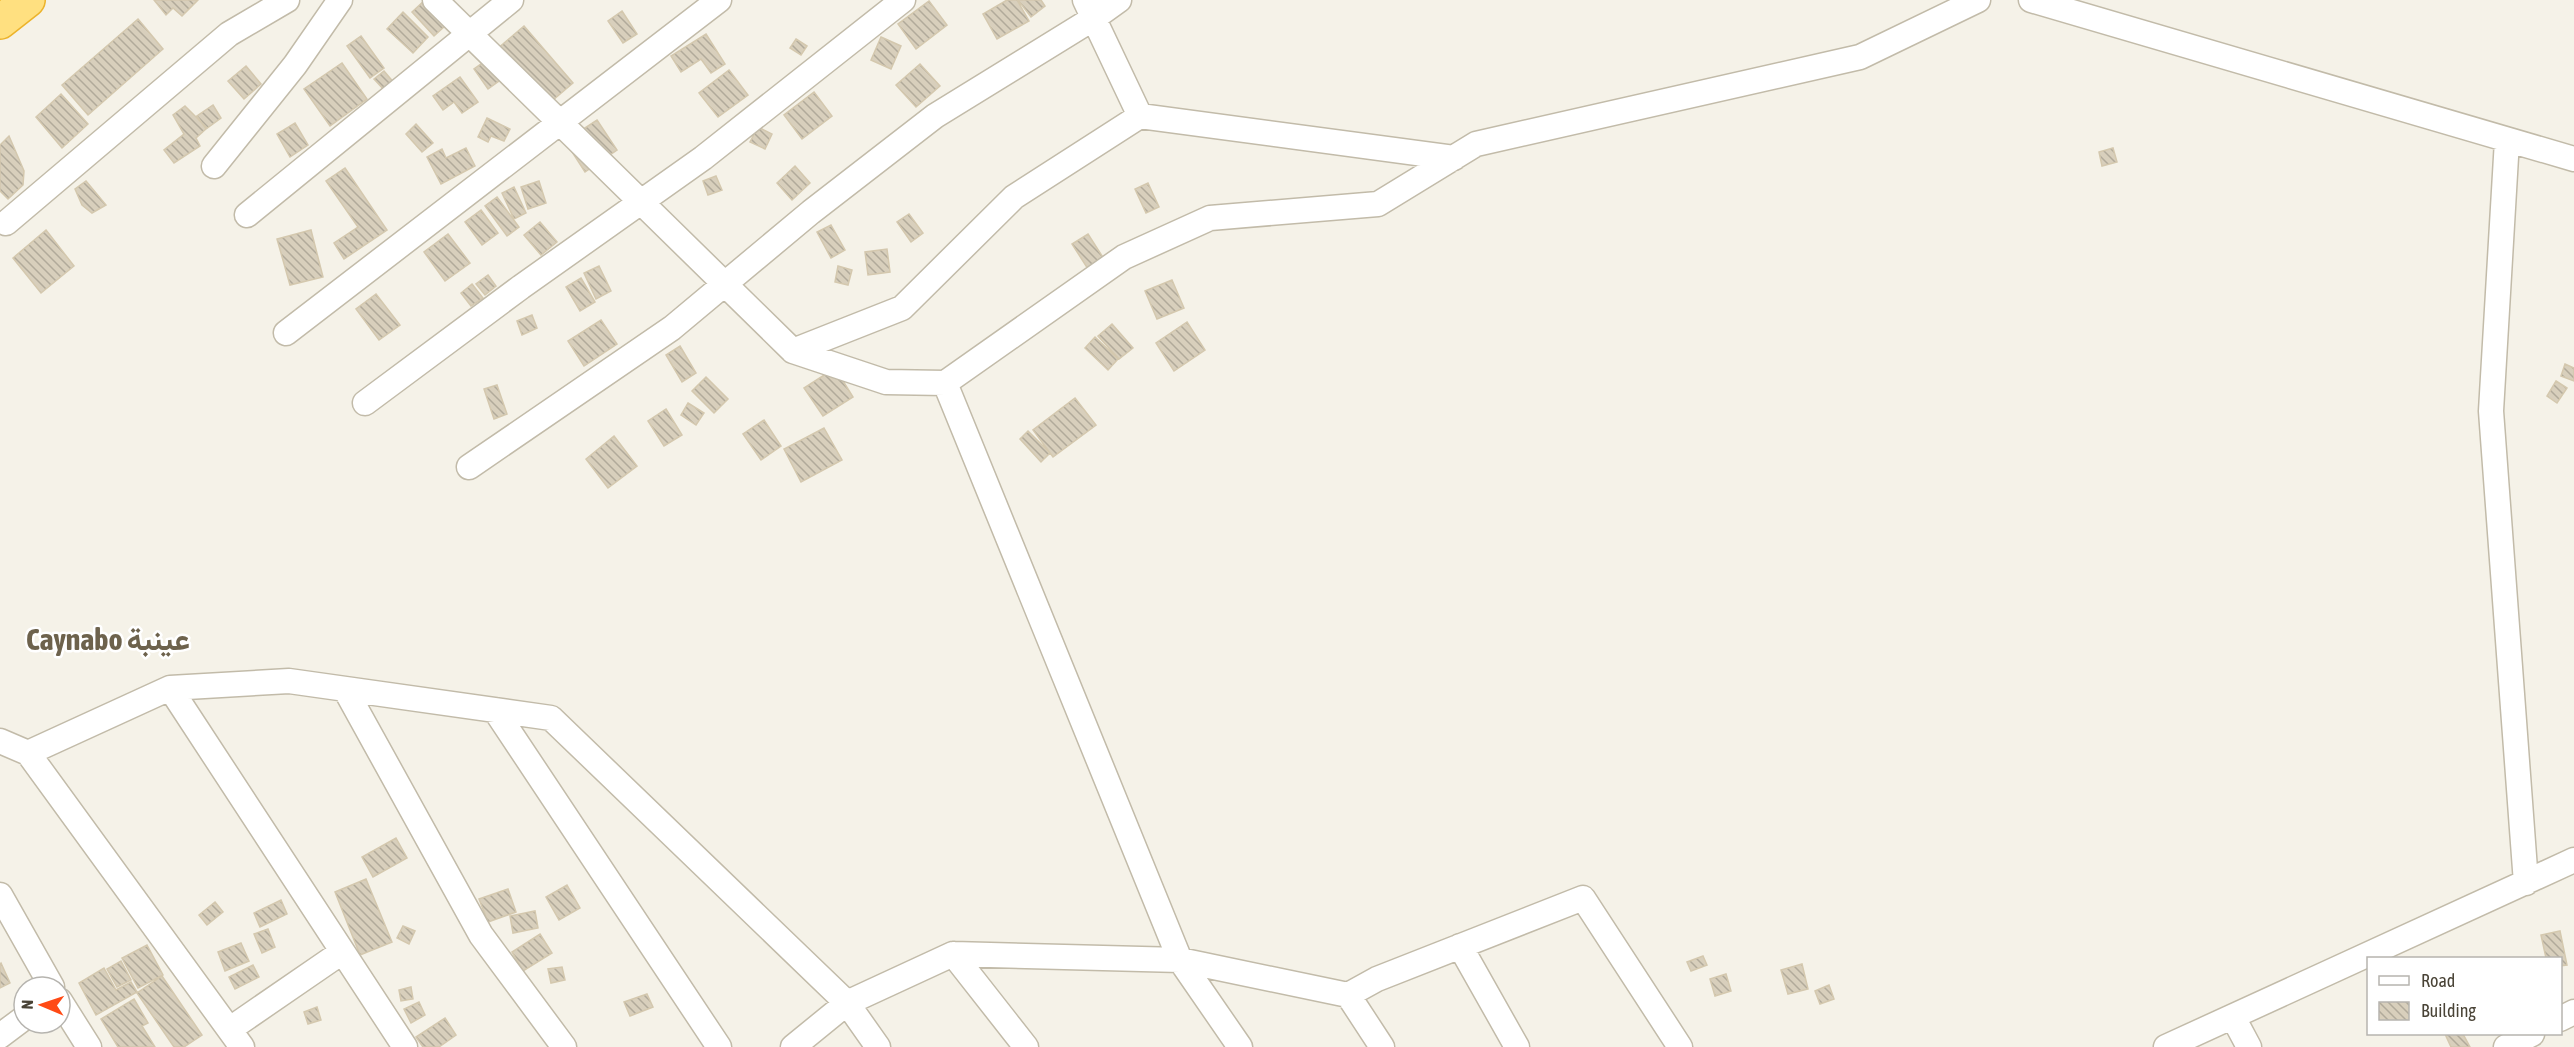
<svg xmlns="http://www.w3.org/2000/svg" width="2574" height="1047" viewBox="0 0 2574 1047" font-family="'Asap Condensed',Vazirmatn,sans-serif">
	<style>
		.building { fill: url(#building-back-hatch); stroke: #d4c8ae; stroke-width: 1.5 }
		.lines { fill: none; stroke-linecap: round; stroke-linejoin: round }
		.minor-casing { stroke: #c2bba9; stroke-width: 27 }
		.trunk-casing { stroke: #ecb32b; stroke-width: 36 }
		.minor { stroke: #fff; stroke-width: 24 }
		.trunk { stroke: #ffe080; stroke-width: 33 }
		.labels { text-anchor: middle; stroke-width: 5; stroke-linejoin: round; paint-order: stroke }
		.town-label { font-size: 30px; font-weight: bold; fill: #6d624c; stroke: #fff }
	</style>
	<defs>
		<pattern id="building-back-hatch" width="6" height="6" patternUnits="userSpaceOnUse" patternTransform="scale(1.5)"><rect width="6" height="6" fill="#d8cfbc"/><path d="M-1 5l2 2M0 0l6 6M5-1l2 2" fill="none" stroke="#b1aa9a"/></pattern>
	</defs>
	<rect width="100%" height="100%" fill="#f5f2e8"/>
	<path class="building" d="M 154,0 L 198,0 L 182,16 L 173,8 L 166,15 Z
		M 425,0 L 455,17 L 434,36 L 412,12 Z
		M 1007,0 L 1017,0 L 1029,21 L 997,39 L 983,14 Z
		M 1018,0 L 1041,0 L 1045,6 L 1031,17 Z
		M 929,1 L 947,25 L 916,49 L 898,24 Z
		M 622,11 L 637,34 L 623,43 L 608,21 Z
		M 403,12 L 428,37 L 413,53 L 387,29 Z
		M 138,19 L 163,49 L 88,115 L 62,85 Z
		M 524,26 L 573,83 L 546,106 L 497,49 Z
		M 706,34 L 725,64 L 711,73 L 701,59 L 681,72 L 671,56 Z
		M 361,36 L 384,68 L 370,78 L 347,46 Z
		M 881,37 L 901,46 L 891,69 L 871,60 Z
		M 796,39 L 807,46 L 801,55 L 790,48 Z
		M 492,56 L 506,76 L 488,89 L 474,69 Z
		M 342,63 L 367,99 L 330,126 L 304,89 Z
		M 920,64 L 940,86 L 916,107 L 896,85 Z
		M 246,66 L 261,84 L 244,99 L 228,81 Z
		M 729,70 L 748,95 L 718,117 L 699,93 Z
		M 384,71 L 395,84 L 386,92 L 374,79 Z
		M 460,77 L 478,102 L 462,113 L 454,102 L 443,110 L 433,96 Z
		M 814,92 L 832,116 L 802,139 L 784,115 Z
		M 61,94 L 88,124 L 62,148 L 36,117 Z
		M 213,105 L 221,118 L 206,129 L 197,116 Z
		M 185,106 L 207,128 L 196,138 L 200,146 L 174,163 L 164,150 L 184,134 L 173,115 Z
		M 487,118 L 510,129 L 504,141 L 491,136 L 488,142 L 478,137 Z
		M 597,120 L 617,150 L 585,172 L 565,141 Z
		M 295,123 L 308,145 L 290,157 L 277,134 Z
		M 416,124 L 433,143 L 422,152 L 406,134 Z
		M 758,127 L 772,134 L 765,149 L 750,142 Z
		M 9,136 L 24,171 L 23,185 L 8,199 L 0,191 L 0,145 Z
		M 466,148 L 475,166 L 441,184 L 427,157 L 442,149 L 446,158 Z
		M 2113,148 L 2117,162 L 2102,166 L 2099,152 Z
		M 795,166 L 810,183 L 792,200 L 777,183 Z
		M 345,168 L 387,230 L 344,259 L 334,243 L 358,227 L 326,181 Z
		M 716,176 L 722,190 L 708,195 L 703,181 Z
		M 86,181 L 106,205 L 92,213 L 82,205 L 75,189 Z
		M 539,181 L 546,203 L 528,209 L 521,187 Z
		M 1148,183 L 1159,207 L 1146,213 L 1135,189 Z
		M 514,187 L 526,213 L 514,219 L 502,193 Z
		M 497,197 L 519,227 L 507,236 L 485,206 Z
		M 481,210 L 498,233 L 482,245 L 465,222 Z
		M 909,214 L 923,233 L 911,242 L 897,222 Z
		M 540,222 L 557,242 L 541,255 L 524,235 Z
		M 831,225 L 845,250 L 831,258 L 817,232 Z
		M 46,230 L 74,266 L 41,293 L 13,258 Z
		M 311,230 L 323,277 L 290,285 L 277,239 Z
		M 448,234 L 470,263 L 445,281 L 424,252 Z
		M 1088,234 L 1104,259 L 1088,269 L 1072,244 Z
		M 887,249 L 890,272 L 868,275 L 865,252 Z
		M 599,266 L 611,291 L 596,299 L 584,273 Z
		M 838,266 L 852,270 L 848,285 L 835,282 Z
		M 488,275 L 496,286 L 485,295 L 476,284 Z
		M 581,278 L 595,302 L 580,311 L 566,287 Z
		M 1172,280 L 1184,308 L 1157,319 L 1145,291 Z
		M 472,284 L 483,298 L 471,306 L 461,293 Z
		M 376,294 L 400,325 L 379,340 L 356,309 Z
		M 532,315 L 537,328 L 522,335 L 517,321 Z
		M 601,320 L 617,344 L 584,366 L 568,341 Z
		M 1187,322 L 1205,350 L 1174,371 L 1156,343 Z
		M 1112,324 L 1133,348 L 1119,359 L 1098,336 Z
		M 1095,337 L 1118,359 L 1108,370 L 1085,348 Z
		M 680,346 L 696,373 L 682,382 L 666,355 Z
		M 2565,364 L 2574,368 L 2574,381 L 2561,376 Z
		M 835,368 L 853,397 L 823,416 L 804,388 Z
		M 706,377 L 728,399 L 714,413 L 692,391 Z
		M 2556,381 L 2567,388 L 2557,403 L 2547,396 Z
		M 497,385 L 507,414 L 494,419 L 484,389 Z
		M 1075,398 L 1096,425 L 1053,457 L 1033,430 Z
		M 688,403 L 704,413 L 696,425 L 681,415 Z
		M 666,409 L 682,435 L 664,446 L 648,421 Z
		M 764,420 L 781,446 L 761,460 L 743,434 Z
		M 824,428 L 842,460 L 801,482 L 784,449 Z
		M 1028,431 L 1050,453 L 1041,462 L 1020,439 Z
		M 614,436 L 637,466 L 608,488 L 586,459 Z
		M 396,838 L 407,858 L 373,877 L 362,857 Z
		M 366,879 L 392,942 L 360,955 L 335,892 Z
		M 567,885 L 580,908 L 559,920 L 546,897 Z
		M 508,889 L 516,912 L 488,922 L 479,899 Z
		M 281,900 L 287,914 L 260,927 L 254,913 Z
		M 215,902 L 223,912 L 207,925 L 199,915 Z
		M 535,911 L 538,928 L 513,933 L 510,916 Z
		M 403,926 L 415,931 L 409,944 L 397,938 Z
		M 268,929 L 275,947 L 262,953 L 254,934 Z
		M 2560,931 L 2567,965 L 2560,966 L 2560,958 L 2546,958 L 2541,935 Z
		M 540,934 L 552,953 L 523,971 L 512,952 Z
		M 241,943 L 249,961 L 225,971 L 218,952 Z
		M 147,945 L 163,975 L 138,988 L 122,958 Z
		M 1703,956 L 1707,965 L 1691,971 L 1687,962 Z
		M 121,961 L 131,980 L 117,987 L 107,969 Z
		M 1,963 L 10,983 L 0,988 L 0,964 Z
		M 1802,964 L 1808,989 L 1788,994 L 1781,970 Z
		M 253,965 L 259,977 L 235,989 L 229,977 Z
		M 562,967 L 565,980 L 551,983 L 548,969 Z
		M 104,968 L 116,990 L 131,982 L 137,992 L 96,1015 L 79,983 Z
		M 1726,974 L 1731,991 L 1715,996 L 1710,979 Z
		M 162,976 L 202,1035 L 184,1047 L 174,1047 L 137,993 Z
		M 1829,985 L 1834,999 L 1820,1004 L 1815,991 Z
		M 411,987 L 413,999 L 401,1001 L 399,990 Z
		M 647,994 L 653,1007 L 630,1016 L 624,1002 Z
		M 134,999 L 148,1023 L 142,1026 L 155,1047 L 118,1047 L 101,1019 Z
		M 419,1002 L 425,1015 L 411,1023 L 404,1009 Z
		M 317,1007 L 321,1020 L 308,1024 L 304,1012 Z
		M 445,1018 L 456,1035 L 439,1047 L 423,1047 L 416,1037 Z
		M 2445,1034 L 2463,1034 L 2470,1047 L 2451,1047 Z"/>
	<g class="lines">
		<g class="minor-casing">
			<path id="minor" d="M 435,0 L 793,351 L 886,382 L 945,383 L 1124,257 L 1210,218 L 1378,204 L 1476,144 L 1860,57 L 1978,0
				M 1085,0 L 1140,116
				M 2031,0 L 2574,159
				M 2507,140 L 2491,411 L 2526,883
				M 214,166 L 295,65 L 340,0
				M 247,215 L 511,0
				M 6,223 L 229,34 L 287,0
				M 286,333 L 719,0
				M 793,351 L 902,308 L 1014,197 L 1140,116 L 1454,158
				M 945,383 L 1180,960 L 1240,1047
				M 365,403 L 521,287 L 703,158 L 903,0
				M 469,467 L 672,328 L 811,212 L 935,116 L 1094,18 L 1119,0
				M 170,688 L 405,1047
				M 345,689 L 481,935 L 564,1047
				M 495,710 L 719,1047
				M 0,741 L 28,753 L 170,688 L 289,681 L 551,718 L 847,1003 L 953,954 L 1180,960 L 1348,995 L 1377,979 L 1583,898 L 1680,1047
				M 28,753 L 242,1047
				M 0,895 L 52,987
				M 1460,946 L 1517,1047
				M 953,954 L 1026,1047
				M 1348,995 L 1382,1047
				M 60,1001 L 89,1047
				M 2233,1017 L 2249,1047
				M 2560,1019 L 2574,1012
				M 230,1029 L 342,952
				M 0,1036 L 24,1018
				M 793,1047 L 847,1003 L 878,1047
				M 2166,1047 L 2574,860
				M 2506,1047 L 2532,1034"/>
		</g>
		<g class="trunk-casing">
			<path id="trunk" d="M 0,22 L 28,0"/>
		</g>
		<use href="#minor" class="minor"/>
		<use href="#trunk" class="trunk"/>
	</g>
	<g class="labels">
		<g class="town-label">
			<text x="108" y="650">Caynabo عينبة</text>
		</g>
	</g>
	<rect x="2367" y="957" width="195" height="78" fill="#ffffff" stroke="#b6b4af" stroke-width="1.5"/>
	<rect x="2379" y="976" width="30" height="9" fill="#ffffff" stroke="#b6b4af" stroke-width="1.5"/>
	<text x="2421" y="987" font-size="18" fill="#494336">Road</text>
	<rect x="2379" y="1002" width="30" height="18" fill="url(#building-back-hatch)" stroke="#b6b4af" stroke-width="1.5"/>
	<text x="2421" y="1017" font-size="18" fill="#494336">Building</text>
	<g transform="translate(42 1005) rotate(272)"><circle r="28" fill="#ffffff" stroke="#b6b4af" stroke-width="1.5"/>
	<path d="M0-4.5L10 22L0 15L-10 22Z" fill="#ff4a15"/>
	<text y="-9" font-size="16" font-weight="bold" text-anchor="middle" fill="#494336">N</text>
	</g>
</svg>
